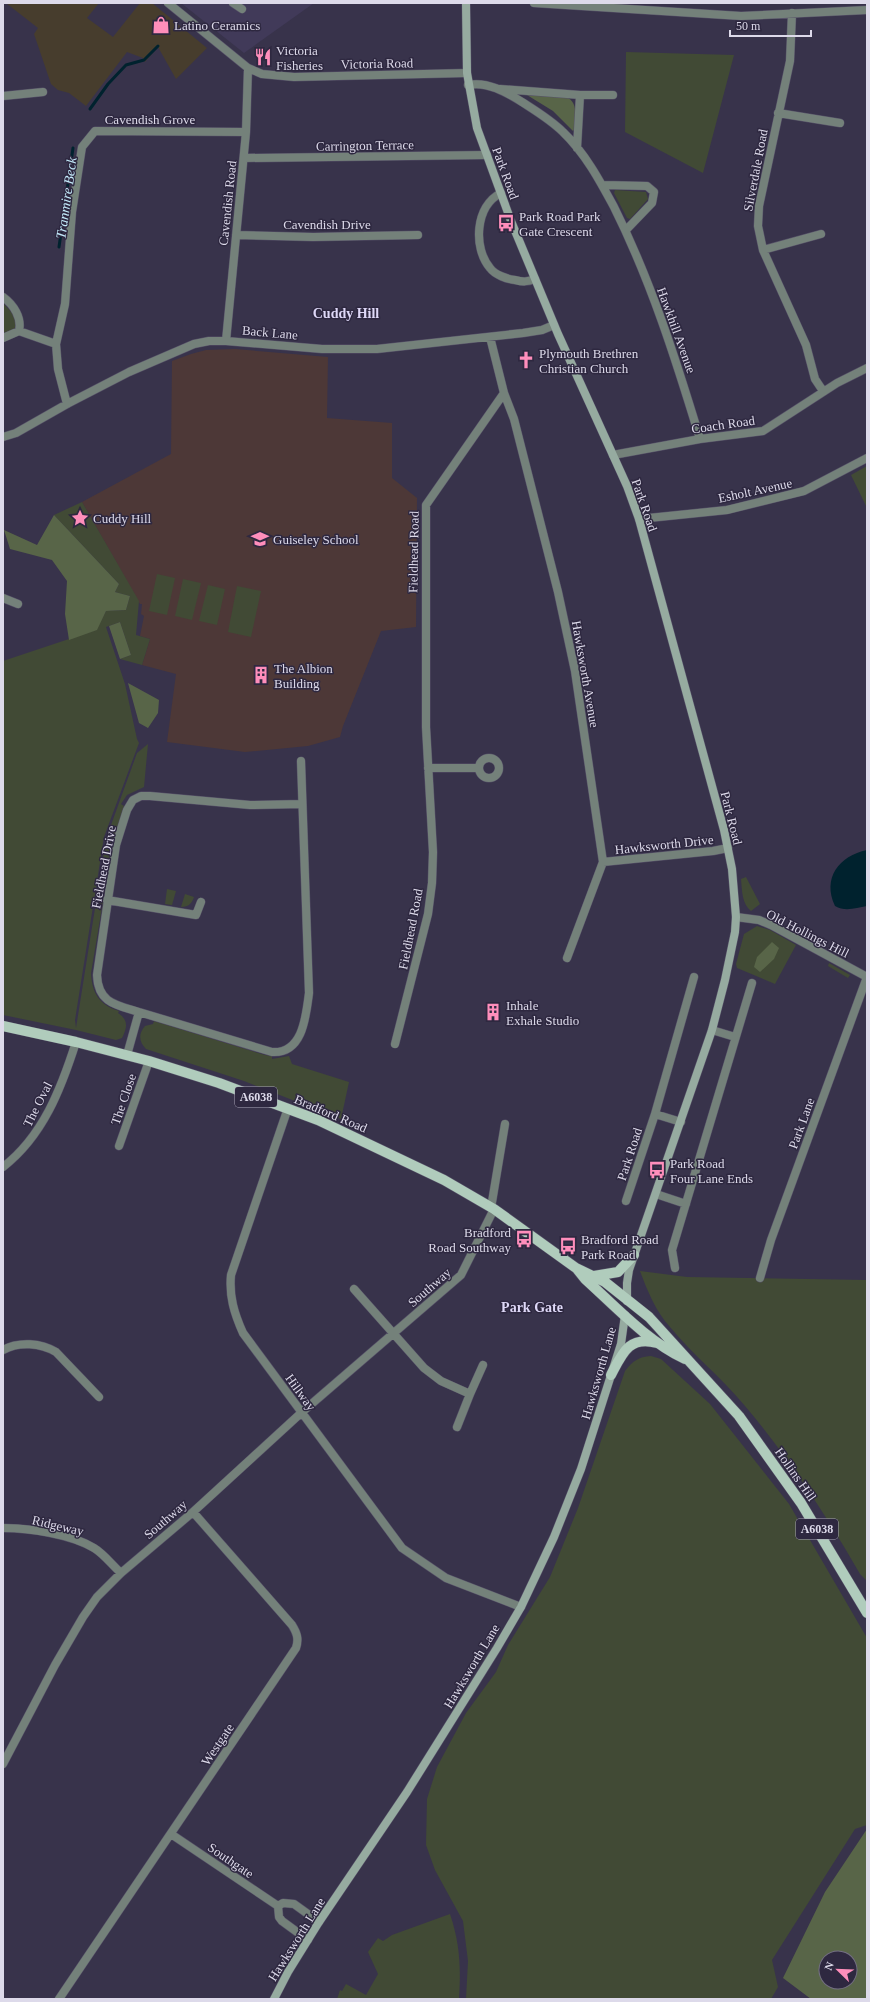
<svg xmlns="http://www.w3.org/2000/svg" width="870" height="2002" viewBox="0 0 870 2002" font-family="Georgia,serif">
	<style>
		.commercial { fill: #473d2d }
		.built { fill: #413a59 }
		.education { fill: #4d3837 }
		.green { fill: #414a35 }
		.forest { fill: #586548; fill-rule: evenodd }
		.water { fill: #00222e }
		.lines { fill: none; stroke-linecap: round; stroke-linejoin: round }
		.stream { stroke: #00222e; stroke-width: 3 }
		.street-casing { stroke: #565168; stroke-width: 9 }
		.secondary-casing { stroke: #565168; stroke-width: 9 }
		.primary-casing { stroke: #565168; stroke-width: 11 }
		.street { stroke: #74817a; stroke-width: 8 }
		.secondary { stroke: #96aba0; stroke-width: 8 }
		.primary { stroke: #b0ccbc; stroke-width: 10 }
		.labels { text-anchor: middle; stroke-width: 3; stroke-linejoin: round; paint-order: stroke }
		.shield { fill: #2e2840; stroke: #a8a5b7; stroke-width: 1 }
		.shield-label { font-size: 12px; font-weight: bold; fill: #dddaea }
		.poi-label { font-size: 13px; fill: #dddaea; stroke: #2e2840; text-anchor: start }
		.street-label { font-size: 13px; fill: #dddaea; stroke: #2e2840 }
		.water-label { font-size: 14px; font-style: italic; fill: #c4ebfb; stroke: #2e2840 }
		.neighbourhood-label { font-size: 14px; font-weight: bold; fill: #ded8f7; stroke: #2e2840 }
	</style>
	<rect width="100%" height="100%" fill="#38334b"/>
	<path class="commercial" d="M 6,3 L 99,3 L 87,18 L 113,37 L 140,3 L 152,3 L 207,48 L 176,79 L 158,47 L 145,62 L 143,58 L 127,52 L 86,106 L 69,93 L 58,90 L 51,84 L 34,34 L 38,28 Z"/>
	<path class="built" d="M 181,3 L 314,3 L 244,53 Z"/>
	<path class="education" d="M 235,349 L 328,357 L 327,418 L 392,423 L 392,478 L 417,498 L 416,627 L 381,631 L 343,726 L 340,737 L 308,746 L 245,752 L 167,742 L 176,674 L 142,665 L 150,639 L 140,636 L 144,616 L 141,614 L 142,604 L 140,604 L 82,502 L 171,454 L 172,361 L 191,354 L 206,350 Z"/>
	<path class="green" d="M 626,52 L 734,55 L 703,173 L 625,132 Z
		M 615,190 L 646,192 L 648,199 L 630,219 L 627,218 L 614,193 Z
		M 3,303 L 14,315 L 17,324 C 14,331 10,334 3,332 Z
		M 867,466 L 867,508 L 851,475 Z
		M 82,502 L 139,601 L 136,635 L 150,639 L 142,665 L 120,659 L 131,655 L 120,622 L 106,627 L 125,684 L 137,739 L 139,743 L 104,837 L 75,1020 L 76,1028 L 106,839 L 137,753 L 148,744 L 144,787 L 127,795 L 121,804 L 124,806 L 113,842 L 91,973 C 92,993 99,1005 119,1011 L 118,1013 C 129,1020 127,1028 122,1038 L 116,1040 L 76,1030 L 3,1015 L 3,661 L 96,630 L 106,611 L 126,610 L 130,596 L 115,592 L 119,584 L 54,515 Z
		M 157,574 L 175,578 L 167,615 L 149,611 Z
		M 183,579 L 201,583 L 192,620 L 175,616 Z
		M 208,585 L 225,589 L 217,625 L 199,621 Z
		M 237,586 L 261,591 L 251,637 L 228,632 Z
		M 746,877 L 760,904 L 751,911 C 742,904 742,891 741,879 Z
		M 167,889 L 176,891 L 172,905 L 165,904 Z
		M 185,894 L 194,897 C 192,903 189,907 181,907 Z
		M 757,926 L 770,930 L 796,945 L 775,984 L 737,968 L 736,964 L 744,934 Z
		M 829,963 L 850,975 L 848,978 L 828,966 Z
		M 154,1021 L 265,1055 L 272,1056 L 272,1059 L 289,1056 L 292,1064 L 349,1082 L 341,1119 L 244,1081 L 146,1049 C 139,1042 138,1034 145,1026 L 153,1024 Z
		M 640,1271 L 687,1277 L 867,1280 L 867,1581 L 860,1574 C 826,1515 789,1458 745,1406 C 722,1378 693,1355 670,1327 C 656,1312 647,1290 640,1271 Z
		M 651,1356 L 661,1359 L 710,1404 L 789,1504 L 867,1638 L 867,1825 L 855,1829 L 772,1960 L 778,1987 L 771,1999 L 466,1999 L 468,1961 L 463,1921 L 435,1870 L 426,1845 L 427,1799 L 437,1767 L 466,1713 L 496,1672 L 508,1645 L 550,1577 L 578,1508 L 625,1371 C 633,1361 638,1357 651,1356 Z
		M 450,1914 C 460,1944 461,1967 459,1999 L 337,1999 L 340,1990 L 342,1991 L 346,1984 L 366,1995 L 378,1974 L 368,1952 L 378,1938 L 383,1941 L 392,1935 Z"/>
	<path class="forest" d="M 527,95 L 566,97 C 579,102 575,118 574,130 L 573,131 L 553,111 Z
		M 54,515 L 119,584 L 115,592 L 130,596 L 126,610 L 106,611 L 97,630 L 69,640 L 65,614 L 67,581 L 52,560 L 10,549 L 4,530 L 37,545 Z
		M 120,622 L 131,655 L 120,659 L 109,626 Z
		M 128,683 L 159,700 L 158,713 L 148,728 L 139,723 Z
		M 772,942 L 779,948 L 774,959 L 760,972 L 754,967 L 757,957 Z
		M 867,1829 L 867,1999 L 811,1999 L 783,1978 L 825,1892 ZM 826,1958 L 850,1958 L 850,1982 L 826,1982 Z"/>
	<path class="water" d="M 867,850 L 867,906 C 856,908 845,912 835,906 C 822,878 839,856 867,850 Z"/>
	<g class="lines">
		<path class="stream" d="M 90,109 L 108,84 L 126,65 L 144,60 L 158,46
			M 59,247 L 73,148"/>
		<g class="street-casing">
			<path id="street" d="M 168,3 L 248,68 L 262,74 L 294,77 L 467,73
				M 233,3 L 242,9
				M 534,3 L 741,16 L 867,10
				M 792,13 L 790,61 L 759,206 L 758,226 L 763,250 L 806,345 L 815,379 L 823,391
				M 468,85 C 487,81 506,92 522,102 C 536,111 551,120 563,132 C 585,153 600,181 614,207 C 651,281 676,360 700,439
				M 500,89 L 580,95 L 613,95
				M 3,96 L 43,92
				M 778,113 L 840,123
				M 577,148 L 580,95
				M 244,158 L 487,155
				M 603,185 L 647,186 L 654,192 L 652,203 L 626,230
				M 501,193 C 475,206 473,248 490,268 C 495,275 507,279 515,280 C 523,282 527,282 535,279
				M 236,235 L 313,237 L 418,235
				M 763,250 L 821,234
				M 3,297 C 14,305 22,318 19,331
				M 3,338 L 19,331 L 56,344
				M 226,341 L 246,132 L 248,68
				M 504,393 L 514,419 L 558,592 L 575,671 L 603,862 L 567,958
				M 67,404 L 58,369 L 56,344 L 65,304 L 72,212 L 82,147 L 95,131 L 246,132
				M 3,437 L 16,433 L 67,404 L 129,372 L 194,344 L 209,341 L 226,341 L 322,349 L 377,349 L 523,333 L 542,330 L 554,325
				M 613,455 L 700,439 L 763,431 L 837,383 L 867,368
				M 639,519 L 727,510 L 804,491 L 867,458
				M 3,598 L 18,604
				M479 768a10 10 0 1 1 20 0a10 10 0 1 1-20 0Z
				M 428,768 L 479,768
				M 603,862 L 713,851 L 728,848
				M 107,900 L 196,915 L 201,902
				M 736,917 L 759,920 L 771,925 L 867,977
				M 139,1012 C 116,1005 98,1003 97,975 L 116,845 L 127,810 L 133,800 L 141,796 L 150,796 L 250,805 L 302,804
				M 712,1030 L 735,1037
				M 395,1044 L 428,914 L 432,883 L 433,852 L 426,727 L 426,505 L 504,393 L 490,337
				M 127,1055 L 139,1012 L 272,1052 C 303,1054 306,1016 309,993 L 301,761
				M 288,1108 L 231,1275 C 229,1296 234,1313 243,1333 L 402,1548 L 446,1578 L 521,1607
				M 681,1122 L 655,1114 L 694,977
				M 119,1146 L 149,1061
				M 3,1167 C 43,1136 61,1089 76,1042
				M 656,1194 L 686,1204
				M 626,1201 L 655,1114
				M 491,1208 L 505,1124
				M 675,1268 L 672,1250 L 752,983
				M 760,1278 L 771,1240 L 867,977
				M 354,1289 L 424,1368 L 441,1381 L 470,1394 L 457,1427
				M 3,1350 C 19,1341 41,1343 56,1352 L 99,1397
				M 470,1394 L 483,1365
				M 3,1528 C 29,1528 71,1534 94,1548 C 104,1554 112,1565 121,1573
				M 3,1764 L 55,1665 L 83,1617 L 97,1597 L 121,1573 L 193,1512 L 301,1413 L 461,1275 L 494,1209
				M 171,1834 L 278,1906
				M 308,1940 L 282,1921 L 279,1917 L 278,1906 L 283,1903 L 294,1904 L 319,1922
				M 59,1999 L 296,1648 C 299,1639 297,1633 292,1625 L 193,1512"/>
		</g>
		<g class="secondary-casing">
			<path id="secondary" d="M 466,3 L 467,73 L 477,128 L 511,221 L 558,334 L 627,486 L 639,519 L 724,830 L 732,869 L 736,917 L 735,932 L 725,980 L 712,1030 L 629,1270 L 627,1283 L 627,1301
				M 274,1999 L 288,1972 L 319,1922 L 407,1792 L 497,1648 L 521,1607 L 554,1537 L 581,1469 L 621,1344 L 625,1315"/>
		</g>
		<g class="primary-casing">
			<path id="primary" d="M 3,1026 L 76,1042 L 149,1061 L 219,1083 L 318,1120 L 444,1180 L 494,1209 L 576,1268 L 605,1282 L 649,1317 L 739,1416 L 801,1503 L 867,1613
				M 577,1269 L 585,1279 C 615,1306 648,1342 685,1359
				M 594,1276 L 618,1272 L 634,1255
				M 611,1375 C 622,1354 629,1335 657,1343"/>
		</g>
		<use href="#street" class="street"/>
		<use href="#secondary" class="secondary"/>
		<use href="#primary" class="primary"/>
	</g>
	<defs>
		<g id="shop-bare" transform="scale(1.38)"><path d="M-5-2.5h2.3a2.7 3.5 0 0 1 5.4 0H5L5.5 6h-11ZM-1.5-2.5h3a1.5 2.3 0 0 0-3 0Z" fill="#fe8ebb" stroke="#2e2840" stroke-width="2.5" paint-order="stroke"/></g>
		<g id="restaurant-bare" transform="scale(1.38)"><path d="M-5-6h1v4h1v-4h1v4h1v-4h1v5L-1.5 .5V6h-2V.5L-5-1ZM5-6V6H3V1.5H1.5Q1.5-4 5-6Z" fill="#fe8ebb" stroke="#2e2840" stroke-width="2.5" paint-order="stroke"/></g>
		<g id="bus-bare" transform="scale(1.38)"><path d="M-5-6H5V4H4V6H2V4H-2V6H-4V4H-5ZM-3.5-4V0h7V-4ZM-3.5 1.2v1.5H-2V1.2ZM2 1.2v1.5H3.5V1.2Z" fill="#fe8ebb" stroke="#2e2840" stroke-width="2.5" paint-order="stroke"/></g>
		<g id="church-bare" transform="scale(1.38)"><path d="M-1.2-6h2.4v3.5h3.3v2.4h-3.3V6h-2.4V-.1h-3.3v-2.4h3.3Z" fill="#fe8ebb" stroke="#2e2840" stroke-width="2.5" paint-order="stroke"/></g>
		<g id="sight-bare" transform="scale(1.38)"><path d="M0-6L1.8-2.2L6-1.7L2.9 1.2L3.7 5.4L0 3.3L-3.7 5.4L-2.9 1.2L-6-1.7L-1.8-2.2Z" fill="#fe8ebb" stroke="#2e2840" stroke-width="2.5" paint-order="stroke"/></g>
		<g id="school-bare" transform="scale(1.38)"><path d="M0-5L7-2L0 1L-7-2ZM-4 1L0 2.5L4 1V4Q0 6-4 4Z" fill="#fe8ebb" stroke="#2e2840" stroke-width="2.5" paint-order="stroke"/></g>
		<g id="building-bare" transform="scale(1.38)"><path d="M-4-6H4V6H1V3H-1V6H-4ZM-2.5-4.3h1.7v1.8h-1.7ZM.8-4.3h1.7v1.8H.8ZM-2.5-1h1.7V.8h-1.7ZM.8-1h1.7V.8H.8Z" fill="#fe8ebb" stroke="#2e2840" stroke-width="2.5" paint-order="stroke"/></g>
	</defs>
	<g fill-rule="evenodd">
		<use href="#shop-bare" x="161" y="25"/>
		<use href="#restaurant-bare" x="263" y="57"/>
		<use href="#bus-bare" x="506" y="223"/>
		<use href="#church-bare" x="526" y="360"/>
		<use href="#sight-bare" x="80" y="518"/>
		<use href="#school-bare" x="260" y="539"/>
		<use href="#building-bare" x="261" y="675"/>
		<use href="#building-bare" x="493" y="1012"/>
		<use href="#bus-bare" x="657" y="1170"/>
		<use href="#bus-bare" x="524" y="1239"/>
		<use href="#bus-bare" x="568" y="1246"/>
	</g>
	<g class="labels">
		<g class="shield">
			<rect x="235" y="1087" width="42" height="20" rx="3"/>
			<rect x="796" y="1519" width="42" height="20" rx="3"/>
		</g>
		<g class="shield-label">
			<text x="256" y="1101">A6038</text>
			<text x="817" y="1533">A6038</text>
		</g>
		<g class="poi-label">
			<text x="174" y="30">Latino Ceramics</text>
			<text x="276" y="55">Victoria<tspan x="276" dy="15">Fisheries</tspan></text>
			<text x="519" y="221">Park Road Park<tspan x="519" dy="15">Gate Crescent</tspan></text>
			<text x="539" y="358">Plymouth Brethren<tspan x="539" dy="15">Christian Church</tspan></text>
			<text x="93" y="523">Cuddy Hill</text>
			<text x="273" y="544">Guiseley School</text>
			<text x="274" y="673">The Albion<tspan x="274" dy="15">Building</tspan></text>
			<text x="506" y="1010">Inhale<tspan x="506" dy="15">Exhale Studio</tspan></text>
			<text x="670" y="1168">Park Road<tspan x="670" dy="15">Four Lane Ends</tspan></text>
			<text x="511" y="1237" text-anchor="end">Bradford<tspan x="511" dy="15">Road Southway</tspan></text>
			<text x="581" y="1244">Bradford Road<tspan x="581" dy="15">Park Road</tspan></text>
		</g>
		<g class="street-label">
			<text transform="translate(377 63) rotate(-1)" y="5">Victoria Road</text>
			<text x="150" y="124">Cavendish Grove</text>
			<text transform="translate(365 145) rotate(-1)" y="5">Carrington Terrace</text>
			<text transform="translate(755 170) rotate(-79)" y="5">Silverdale Road</text>
			<text transform="translate(506 173) rotate(70)" y="5">Park Road</text>
			<text transform="translate(227 203) rotate(-84)" y="5">Cavendish Road</text>
			<text x="327" y="229">Cavendish Drive</text>
			<text transform="translate(677 330) rotate(70)" y="5">Hawkhill Avenue</text>
			<text transform="translate(270 332) rotate(5)" y="5">Back Lane</text>
			<text transform="translate(723 424) rotate(-8)" y="5">Coach Road</text>
			<text transform="translate(755 490) rotate(-12)" y="5">Esholt Avenue</text>
			<text transform="translate(645 505) rotate(71)" y="5">Park Road</text>
			<text transform="translate(413 552) rotate(-89)" y="5">Fieldhead Road</text>
			<text transform="translate(586 674) rotate(80)" y="5">Hawksworth Avenue</text>
			<text transform="translate(732 818) rotate(76)" y="5">Park Road</text>
			<text transform="translate(664 844) rotate(-6)" y="5">Hawksworth Drive</text>
			<text transform="translate(103 867) rotate(-79)" y="5">Fieldhead Drive</text>
			<text transform="translate(410 929) rotate(-79)" y="5">Fieldhead Road</text>
			<text transform="translate(808 933) rotate(27)" y="5">Old Hollings Hill</text>
			<text transform="translate(123 1099) rotate(-71)" y="5">The Close</text>
			<text transform="translate(37 1104) rotate(-63)" y="5">The Oval</text>
			<text transform="translate(331 1113) rotate(23)" y="5">Bradford Road</text>
			<text transform="translate(801 1123) rotate(-70)" y="5">Park Lane</text>
			<text transform="translate(629 1154) rotate(-72)" y="5">Park Road</text>
			<text transform="translate(429 1287) rotate(-41)" y="5">Southway</text>
			<text transform="translate(598 1373) rotate(-74)" y="5">Hawksworth Lane</text>
			<text transform="translate(301 1392) rotate(54)" y="5">Hillway</text>
			<text transform="translate(796 1474) rotate(55)" y="5">Hollins Hill</text>
			<text transform="translate(165 1519) rotate(-41)" y="5">Southway</text>
			<text transform="translate(58 1525) rotate(13)" y="5">Ridgeway</text>
			<text transform="translate(471 1666) rotate(-59)" y="5">Hawksworth Lane</text>
			<text transform="translate(217 1744) rotate(-56)" y="5">Westgate</text>
			<text transform="translate(231 1860) rotate(34)" y="5">Southgate</text>
			<text transform="translate(296 1939) rotate(-58)" y="5">Hawksworth Lane</text>
		</g>
		<g class="water-label">
			<text transform="translate(66 198) rotate(-82)" y="5">Tranmire Beck</text>
		</g>
		<g class="neighbourhood-label">
			<text x="346" y="318">Cuddy Hill</text>
			<text x="532" y="1312">Park Gate</text>
		</g>
	</g>
	<rect width="870" height="2002" fill="none" stroke="#dddaea" stroke-width="8"/>
	<g transform="translate(838 1970) rotate(293)"><circle r="19" fill="#2e2840" stroke="#746f84"/>
	<path d="M0-3L7 15L0 10L-7 15Z" fill="#fe8ebb"/>
	<text y="-6" font-size="11" font-weight="bold" text-anchor="middle" fill="#dddaea">N</text>
	</g>
	<path d="M730 30v6h81v-6" fill="none" stroke="#dddaea" stroke-width="2"/>
	<text x="736" y="30" font-size="12" fill="#dddaea" stroke="#2e2840" stroke-width="3" paint-order="stroke">50 m</text>
</svg>
